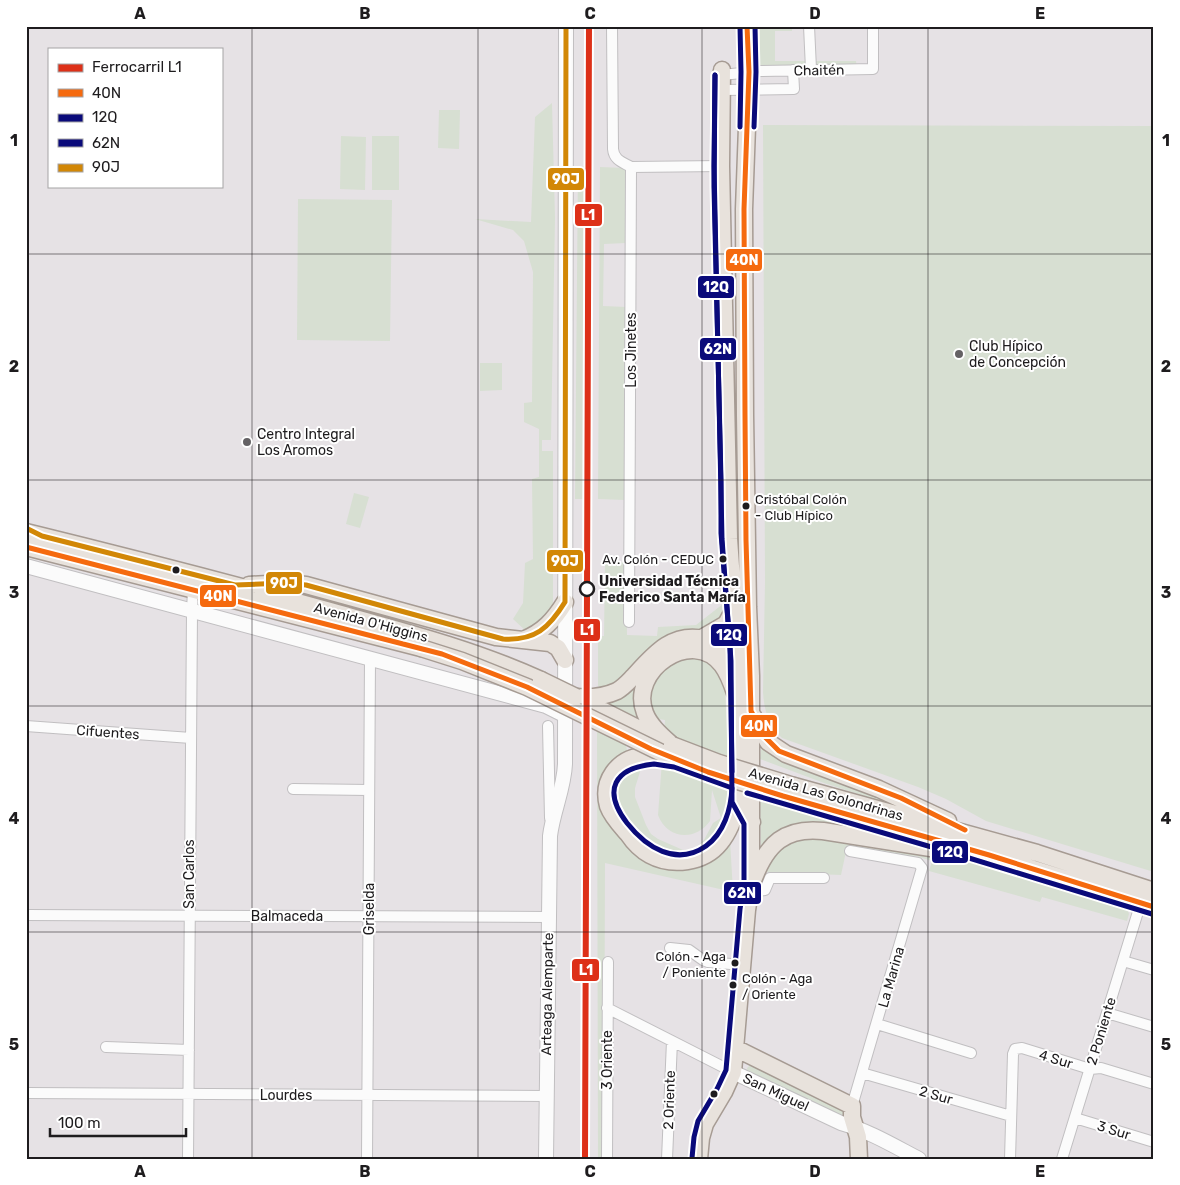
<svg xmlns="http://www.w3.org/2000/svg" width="1180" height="1185" viewBox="0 0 1180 1185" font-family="Rubik,sans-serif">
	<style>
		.green { fill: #d7dfd2 }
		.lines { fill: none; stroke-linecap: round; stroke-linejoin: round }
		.street-casing { stroke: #c1bfc1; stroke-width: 12 }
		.secondary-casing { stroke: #c1bfc1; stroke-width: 16 }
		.primary-casing { stroke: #a69b93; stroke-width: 19 }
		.street { stroke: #fbfbfb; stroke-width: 10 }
		.secondary { stroke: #fbfbfb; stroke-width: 14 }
		.primary { stroke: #e8e2dc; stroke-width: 16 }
		.primary-bridge-casing { stroke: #a69b93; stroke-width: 19; stroke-linecap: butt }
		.primary-bridge { stroke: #e8e2dc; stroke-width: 16 }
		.bus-1-casing { stroke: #fff; stroke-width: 9 }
		.bus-2-casing { stroke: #fff; stroke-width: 9 }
		.bus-3-casing { stroke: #fff; stroke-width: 9 }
		.bus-4-casing { stroke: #fff; stroke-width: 9 }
		.bus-1 { stroke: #f56a0f; stroke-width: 5 }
		.bus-2 { stroke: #0a0a7a; stroke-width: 5 }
		.bus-3 { stroke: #0a0a7a; stroke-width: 5 }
		.bus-4 { stroke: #d28706; stroke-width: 5 }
		.rail-1-casing { stroke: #fff; stroke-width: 10 }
		.rail-1 { stroke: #dd3018; stroke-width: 6 }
		.grid { fill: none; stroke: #1e1c1e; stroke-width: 1; stroke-opacity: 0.55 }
		.poi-dot { fill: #646164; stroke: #fff; stroke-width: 2 }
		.bus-dot { fill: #1e1c1e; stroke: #fff; stroke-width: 2 }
		.stop-dot { fill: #fff; stroke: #1e1c1e; stroke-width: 2.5 }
		.labels { text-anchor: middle; stroke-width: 4; stroke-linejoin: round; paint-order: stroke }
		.bus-label { font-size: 13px; fill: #1e1c1e; stroke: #fff; text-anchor: start }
		.street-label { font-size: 14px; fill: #1e1c1e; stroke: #fff }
		.poi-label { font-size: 14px; fill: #1e1c1e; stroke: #fff; text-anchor: start }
		.stop-label { font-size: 14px; font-weight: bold; fill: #1e1c1e; stroke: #fff; text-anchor: start }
		.line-badge { stroke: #fff; stroke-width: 2 }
		.badge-label { font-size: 14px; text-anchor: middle; font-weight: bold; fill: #fff }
		.neatline { fill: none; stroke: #1e1c1e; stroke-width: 2 }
		.grid-label { font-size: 16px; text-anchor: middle; font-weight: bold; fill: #1e1c1e }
	</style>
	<rect width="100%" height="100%" fill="#e6e2e5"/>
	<path class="green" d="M 760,26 L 792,26 L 792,31 L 775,31 L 775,61 L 856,61 L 857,70 L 760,70 Z
		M 552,103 L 555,218 L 551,440 L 542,440 L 542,451 L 553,451 L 553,604 L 548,617 L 528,633 L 513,619 L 523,603 L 525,563 L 533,559 L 532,479 L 539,477 L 539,429 L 524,422 L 524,403 L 532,402 L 533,272 L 524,241 L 513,230 L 475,219 L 531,222 L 535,117 Z
		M 439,110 L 460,110 L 459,149 L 438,148 Z
		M 763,125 L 1154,126 L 1154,872 L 986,821 L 946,799 L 918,787 L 782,738 C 768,726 764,709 763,692 L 765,582 Z
		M 341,136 L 366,137 L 365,190 L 340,189 Z
		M 372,136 L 399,136 L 399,190 L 372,190 Z
		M 586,166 L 584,499 L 575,499 L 578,167 Z
		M 600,167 L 625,168 L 626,243 L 604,244 L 603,306 L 626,307 L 625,500 L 598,499 Z
		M 298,199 L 392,200 L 390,341 L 297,340 Z
		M 480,363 L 502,363 L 502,390 L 480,391 Z
		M 354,493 L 369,497 L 360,528 L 346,524 Z
		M 605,562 L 626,562 L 627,635 L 657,636 L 658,627 L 696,625 L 732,597 L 724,618 L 628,677 L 604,688 L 598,686 L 598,636 L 604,636 Z
		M 698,656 L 717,667 L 725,685 L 730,804 C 726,831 719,835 701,853 L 657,854 C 631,828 598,806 623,768 L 643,762 L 635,788 L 635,797 L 646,825 L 651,834 L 658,839 L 683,850 L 694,849 L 704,840 L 713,823 L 721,818 L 712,790 L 710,821 C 695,842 667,839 658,815 L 665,720 L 658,719 L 646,703 L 646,694 L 669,663 Z
		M 639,680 L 640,720 L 604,702 Z
		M 597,727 L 625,742 L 628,754 L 603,796 L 659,865 L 730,840 L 733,892 L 605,863 L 604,1159 L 598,1159 Z
		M 762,742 L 917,813 L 824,783 L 760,759 Z
		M 760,797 L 910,839 L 807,825 L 761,848 Z
		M 799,836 L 937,854 L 975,862 L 985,862 L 1065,886 L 1077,892 L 1122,907 L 1127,908 L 1129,914 L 1127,921 L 1042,897 L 1040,902 L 929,871 L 932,861 L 916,856 L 909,857 L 847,847 L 841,875 L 764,872 L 769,857 Z
		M 753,1063 L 843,1107 L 845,1113 L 844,1116 L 840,1117 L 748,1073 L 747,1068 Z"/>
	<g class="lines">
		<g class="street-casing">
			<path id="street" d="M 612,26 L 613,149 C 614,160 622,162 631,167 L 721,166
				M 809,26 L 811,69
				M 722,75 L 761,71 L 873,69 L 873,26
				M 722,90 L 794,89 L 793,70
				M 629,622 L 631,167
				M 26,726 L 191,738
				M 548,726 L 550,818
				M 293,789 L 369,790
				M 850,851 L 918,863 L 922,868 L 852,1106
				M 750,892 L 765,890 L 770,878 L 824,878
				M 26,915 L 548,917
				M 670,948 L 689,950 L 703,960 L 708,962 L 742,965
				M 1123,961 L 1154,970
				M 607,1008 L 733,1072
				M 1107,1013 L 1154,1027
				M 877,1024 L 971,1053
				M 106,1047 L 189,1050
				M 862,1073 L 1011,1116
				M 26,1093 L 546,1096
				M 1075,1118 L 1154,1142
				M 188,1159 L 192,612 L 193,589
				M 367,1159 L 370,659
				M 607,1159 L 608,962
				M 667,1159 L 672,1041
				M 1010,1159 L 1013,1054 L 1015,1049 L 1022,1048 L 1090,1069 L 1101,1068 L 1154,1084
				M 1062,1159 L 1141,902"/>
		</g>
		<g class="secondary-casing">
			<path id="secondary" d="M 26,566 L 546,706 L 562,714
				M 733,1072 L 841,1123 C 869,1131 894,1146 919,1159
				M 546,1159 L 550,836 C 553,811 564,789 565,764 L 566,26"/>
		</g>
		<g class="primary-casing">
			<path id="primary" d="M 722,70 L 721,166 L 729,539 L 738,661 L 739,802 L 752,822
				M 26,532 C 128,557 229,583 330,611 C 402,631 473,649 541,680
				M 26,547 L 421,648
				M 249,585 L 285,583 L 306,585 L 496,637 L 550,643 L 558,648 L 565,660
				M 702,638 L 726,624 L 734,609
				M 523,640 C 543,632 554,620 565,602
				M 576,697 C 589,698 604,697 617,691 C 624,687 629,681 634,676 C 654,654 672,632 704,639 C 719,642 732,651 741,664
				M 578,698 L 661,740
				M 753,716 L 768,742 L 786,754 L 879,789 L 948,821
				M 672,745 C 662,736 650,726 645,713 C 628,671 692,626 722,665 C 728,673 732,684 735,693
				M 708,772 C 680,761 635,741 613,773 C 606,783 605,795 608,806 C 612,817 621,826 628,834 C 634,843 641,850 650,855 C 672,867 704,863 720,843 C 730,831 734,817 739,802
				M 794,786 L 1037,853 L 1154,891
				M 820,806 L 989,855 L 1154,907
				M 754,878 C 767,844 785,827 823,831 L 937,849
				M 735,1048 L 852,1106 L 852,1117 L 858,1137 L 859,1159
				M 699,1159 L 701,1138 L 705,1124 L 724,1092 L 733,1072 L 747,910 L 751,884 L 751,676 L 748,607 L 745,415 L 744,209 L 749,72 L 747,26"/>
		</g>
		<use href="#street" class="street"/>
		<use href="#secondary" class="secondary"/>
		<use href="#primary" class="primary"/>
		<g class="primary-bridge-casing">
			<path id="primary-bridge" d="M 421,648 L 462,661 L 527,687 L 672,758
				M 541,680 L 576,697
				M 672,745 L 719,763 L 794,786
				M 708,772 L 820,806"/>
		</g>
		<use href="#primary-bridge" class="primary-bridge"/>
		<g class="bus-1-casing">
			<path id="bus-1" d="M 747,26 L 749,72 L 744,209 L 745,415 L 746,540 L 751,711 L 765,737 L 779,751 L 901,798 L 965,830
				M 26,547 L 442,654 L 527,687 L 651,749 L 708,772 L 783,796 L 989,855 L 1154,907"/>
		</g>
		<g class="bus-2-casing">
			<path id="bus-2" d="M 715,75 L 714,187 L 721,480 L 721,533 L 730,647 L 732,772
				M 754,127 L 756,72 L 755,26
				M 654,764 L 674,767 L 732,788 C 731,809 724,833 706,846 C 676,867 646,847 627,823 C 602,790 614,768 654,764 Z
				M 747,793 L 969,858 L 1152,914"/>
		</g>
		<g class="bus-3-casing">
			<path id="bus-3" d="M 740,127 L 741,72 L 740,26
				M 692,1158 L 694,1137 L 698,1121 L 717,1089 L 726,1070 L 740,909 L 744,883 L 744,824 L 732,802 L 731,661 L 722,539 L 714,166 L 715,75"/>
		</g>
		<g class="bus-4-casing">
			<path id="bus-4" d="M 26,528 L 42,536 L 235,585 L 285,583 L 306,585 L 503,639 C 535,641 549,628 565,602 L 566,26"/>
		</g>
		<use href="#bus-1" class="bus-1"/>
		<use href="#bus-2" class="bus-2"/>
		<use href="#bus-3" class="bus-3"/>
		<use href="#bus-4" class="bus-4"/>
		<g class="rail-1-casing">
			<path id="rail-1" d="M 585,1159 L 589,26"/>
		</g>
		<use href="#rail-1" class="rail-1"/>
	</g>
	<path class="grid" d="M 252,26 L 252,1159M 478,26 L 478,1159M 702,26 L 702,1159M 928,26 L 928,1159M 26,254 L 1154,254M 26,480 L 1154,480M 26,706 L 1154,706M 26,932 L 1154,932"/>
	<g class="poi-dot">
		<circle cx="959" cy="354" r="5"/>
		<circle cx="247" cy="442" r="5"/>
	</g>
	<g class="bus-dot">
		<circle cx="746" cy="506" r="4.5"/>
		<circle cx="723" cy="559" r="4.5"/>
		<circle cx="176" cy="570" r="4.5"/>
		<circle cx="735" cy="963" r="4.5"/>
		<circle cx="733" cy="985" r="4.5"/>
		<circle cx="714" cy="1094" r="4.5"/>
	</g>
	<circle class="stop-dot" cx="587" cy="589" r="7"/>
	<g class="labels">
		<g class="bus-label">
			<text x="755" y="504">Cristóbal Colón<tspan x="755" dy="16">- Club Hípico</tspan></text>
			<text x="714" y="564" text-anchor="end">Av. Colón - CEDUC</text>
			<text x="726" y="961" text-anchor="end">Colón - Aga<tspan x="726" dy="16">/ Poniente</tspan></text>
			<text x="742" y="983">Colón - Aga<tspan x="742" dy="16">/ Oriente</tspan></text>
		</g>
		<g class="street-label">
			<text transform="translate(819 70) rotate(-1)" y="5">Chaitén</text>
			<text transform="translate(631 350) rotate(-90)" y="5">Los Jinetes</text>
			<text transform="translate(371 622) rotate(15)" y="5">Avenida O'Higgins</text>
			<text transform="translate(108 732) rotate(4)" y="5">Cifuentes</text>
			<text transform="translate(826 794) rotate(16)" y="5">Avenida Las Golondrinas</text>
			<text transform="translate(189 874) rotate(-90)" y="5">San Carlos</text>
			<text transform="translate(369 909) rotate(-90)" y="5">Griselda</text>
			<text x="287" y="921">Balmaceda</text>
			<text transform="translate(891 977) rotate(-74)" y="5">La Marina</text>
			<text transform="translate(547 994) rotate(-89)" y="5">Arteaga Alemparte</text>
			<text transform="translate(1101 1031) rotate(-73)" y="5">2 Poniente</text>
			<text transform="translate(1056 1059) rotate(17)" y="5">4 Sur</text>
			<text transform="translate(607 1060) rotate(-90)" y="5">3 Oriente</text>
			<text transform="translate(776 1092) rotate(25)" y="5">San Miguel</text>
			<text x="286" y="1100">Lourdes</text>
			<text transform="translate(936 1095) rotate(16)" y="5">2 Sur</text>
			<text transform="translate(669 1100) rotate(-88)" y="5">2 Oriente</text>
			<text transform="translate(1114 1130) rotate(17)" y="5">3 Sur</text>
		</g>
		<g class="poi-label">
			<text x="969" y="351">Club Hípico<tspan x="969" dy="16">de Concepción</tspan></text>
			<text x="257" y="439">Centro Integral<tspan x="257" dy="16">Los Aromos</tspan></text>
		</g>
		<g class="stop-label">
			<text x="599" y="586">Universidad Técnica<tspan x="599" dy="16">Federico Santa María</tspan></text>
		</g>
	</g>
	<g class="line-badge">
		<rect x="547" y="167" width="38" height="24" rx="5" fill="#d28706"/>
		<rect x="574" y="203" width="29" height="24" rx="5" fill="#dd3018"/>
		<rect x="725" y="248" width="38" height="24" rx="5" fill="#f56a0f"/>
		<rect x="697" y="275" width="38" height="24" rx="5" fill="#0a0a7a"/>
		<rect x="699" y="337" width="38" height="24" rx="5" fill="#0a0a7a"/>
		<rect x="546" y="549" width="38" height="24" rx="5" fill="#d28706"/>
		<rect x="265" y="571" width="38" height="24" rx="5" fill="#d28706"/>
		<rect x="199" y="584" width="38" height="24" rx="5" fill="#f56a0f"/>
		<rect x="573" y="618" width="28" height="24" rx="5" fill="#dd3018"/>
		<rect x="710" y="623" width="38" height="24" rx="5" fill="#0a0a7a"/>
		<rect x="740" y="714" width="38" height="24" rx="5" fill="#f56a0f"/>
		<rect x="931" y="840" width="38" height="24" rx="5" fill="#0a0a7a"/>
		<rect x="723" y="881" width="39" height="24" rx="5" fill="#0a0a7a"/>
		<rect x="571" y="958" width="29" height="24" rx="5" fill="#dd3018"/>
	</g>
	<g class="badge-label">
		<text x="566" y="184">90J</text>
		<text x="588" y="220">L1</text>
		<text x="744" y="265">40N</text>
		<text x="716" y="292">12Q</text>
		<text x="718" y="354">62N</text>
		<text x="565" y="566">90J</text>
		<text x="284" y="588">90J</text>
		<text x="218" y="601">40N</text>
		<text x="587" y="635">L1</text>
		<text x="729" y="640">12Q</text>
		<text x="759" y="731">40N</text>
		<text x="950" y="857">12Q</text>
		<text x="742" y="898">62N</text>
		<text x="586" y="975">L1</text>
	</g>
	<rect width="1180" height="1185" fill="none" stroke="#ffffff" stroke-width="55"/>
	<rect x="48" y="48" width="175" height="140" fill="#ffffff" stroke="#a5a4a5"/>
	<rect x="58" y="64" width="25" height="8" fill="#dd3018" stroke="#a5a4a5"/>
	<text x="92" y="72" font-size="15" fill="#1e1c1e">Ferrocarril L1</text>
	<rect x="58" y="89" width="25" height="8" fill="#f56a0f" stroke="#a5a4a5"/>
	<text x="92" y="98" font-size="15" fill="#1e1c1e">40N</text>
	<rect x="58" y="114" width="25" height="8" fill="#0a0a7a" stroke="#a5a4a5"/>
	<text x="92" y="122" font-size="15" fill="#1e1c1e">12Q</text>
	<rect x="58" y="139" width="25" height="8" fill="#0a0a7a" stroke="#a5a4a5"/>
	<text x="92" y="148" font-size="15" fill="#1e1c1e">62N</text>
	<rect x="58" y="164" width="25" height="8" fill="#d28706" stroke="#a5a4a5"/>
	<text x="92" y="172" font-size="15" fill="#1e1c1e">90J</text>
	<path d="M50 1128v8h136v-8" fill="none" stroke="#1e1c1e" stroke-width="2.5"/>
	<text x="58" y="1128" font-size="15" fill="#1e1c1e" stroke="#ffffff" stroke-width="4" paint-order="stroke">100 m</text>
	<rect x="28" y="28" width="1124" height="1130" class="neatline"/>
	<g class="grid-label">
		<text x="140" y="19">A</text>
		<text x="365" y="19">B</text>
		<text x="590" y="19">C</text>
		<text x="815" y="19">D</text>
		<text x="1040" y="19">E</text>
		<text x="14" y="146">1</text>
		<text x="1166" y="146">1</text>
		<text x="14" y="372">2</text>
		<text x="1166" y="372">2</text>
		<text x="14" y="598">3</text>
		<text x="1166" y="598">3</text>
		<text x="14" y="824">4</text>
		<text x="1166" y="824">4</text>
		<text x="14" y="1050">5</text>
		<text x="1166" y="1050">5</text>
		<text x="140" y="1177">A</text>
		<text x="365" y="1177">B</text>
		<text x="590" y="1177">C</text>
		<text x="815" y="1177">D</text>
		<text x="1040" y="1177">E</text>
	</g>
</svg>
